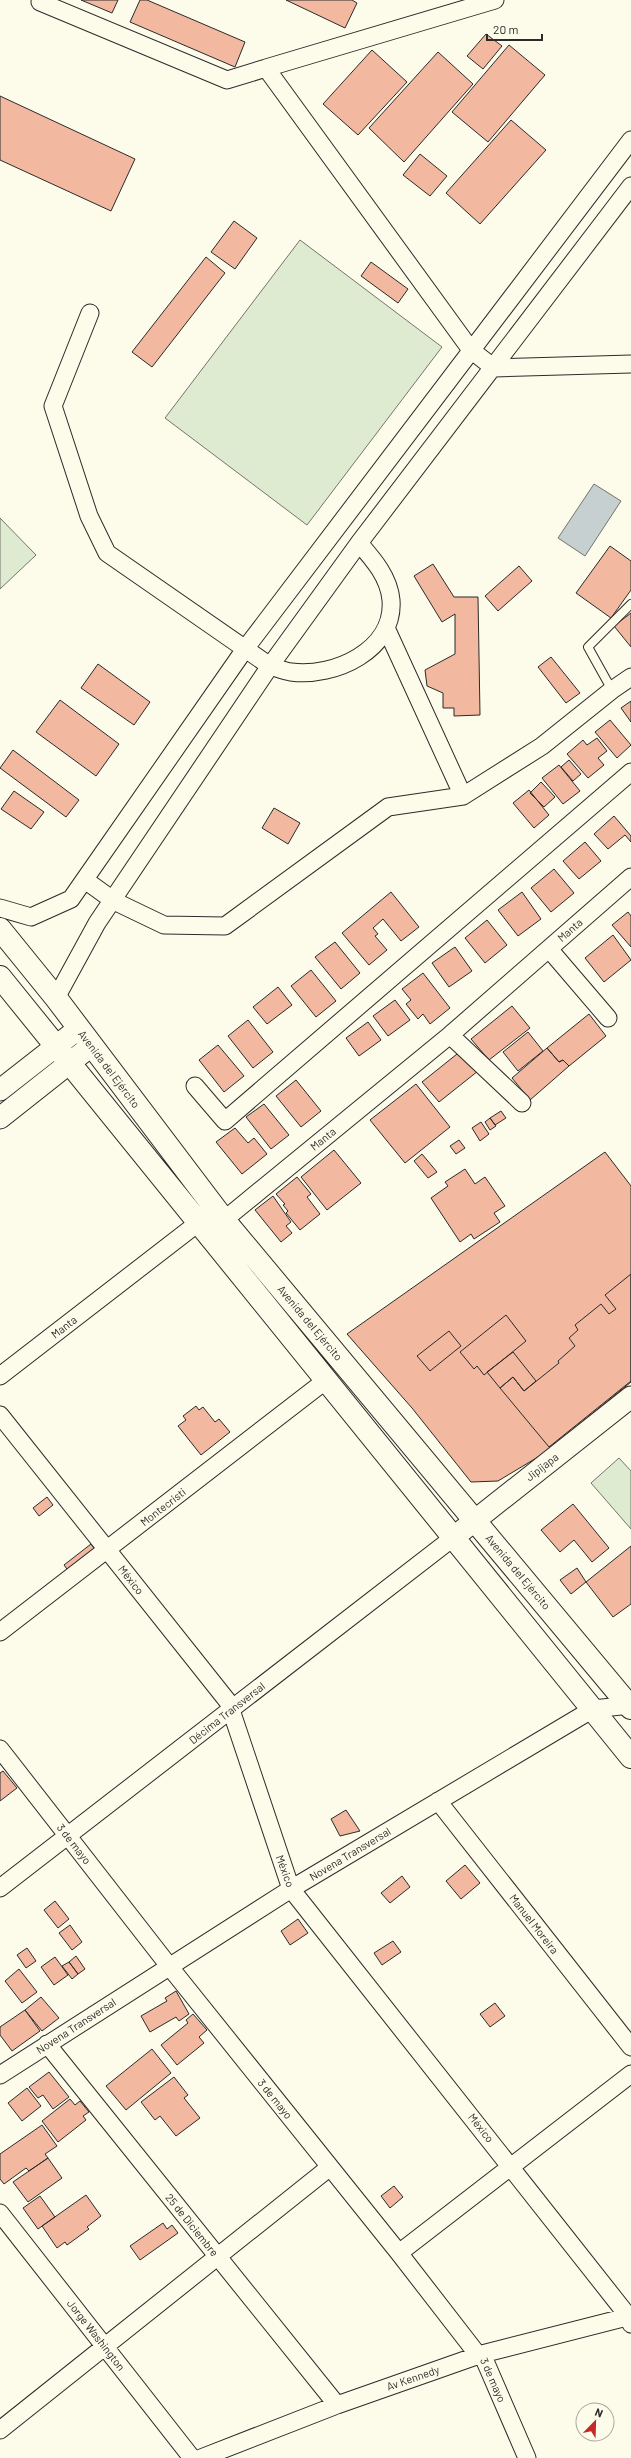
<svg xmlns="http://www.w3.org/2000/svg" width="631" height="2458" viewBox="0 0 631 2458" font-family="Barlow,sans-serif">
	<style>
		.green { fill: #deebd1; stroke: #74746e }
		.water { fill: #c7d0d0; stroke: #74746e }
		.building { fill: #f2b8a0; stroke: #2b2b2b }
		.lines { fill: none; stroke-linecap: round; stroke-linejoin: round }
		.service-casing { stroke: #2b2b2b; stroke-width: 10 }
		.minor-casing { stroke: #2b2b2b; stroke-width: 19 }
		.tertiary-casing { stroke: #2b2b2b; stroke-width: 23 }
		.secondary-casing { stroke: #2b2b2b; stroke-width: 24 }
		.service { stroke: #fdfbea; stroke-width: 8 }
		.minor { stroke: #fdfbea; stroke-width: 17 }
		.tertiary { stroke: #fdfbea; stroke-width: 21 }
		.secondary { stroke: #fdfbea; stroke-width: 22 }
		.labels { text-anchor: middle; stroke-width: 3; stroke-linejoin: round; paint-order: stroke }
		.street-label { font-size: 11px; fill: #2b2b2b; stroke: #fdfbea }
	</style>
	<rect width="100%" height="100%" fill="#fdfbea"/>
	<path class="green" d="M 300,240 L 442,347 L 307,525 L 165,418 Z
		M 0,518 L 36,555 L 0,589 Z
		M 619,1458 L 631,1471 L 631,1529 L 591,1483 Z"/>
	<path class="water" d="M 594,484 L 621,501 L 585,556 L 558,538 Z"/>
	<path class="building" d="M 81,0 L 118,0 L 112,13 Z
		M 140,0 L 147,0 L 245,42 L 235,67 L 130,22 Z
		M 286,0 L 352,0 L 357,3 L 345,28 Z
		M 486,34 L 502,46 L 483,69 L 467,56 Z
		M 509,45 L 545,75 L 488,142 L 452,112 Z
		M 372,50 L 407,82 L 358,135 L 323,104 Z
		M 438,52 L 473,84 L 404,162 L 369,128 Z
		M 0,96 L 135,159 L 111,211 L 0,160 Z
		M 511,120 L 546,150 L 480,224 L 446,193 Z
		M 420,154 L 447,176 L 430,196 L 403,175 Z
		M 234,221 L 257,238 L 235,269 L 211,252 Z
		M 206,257 L 225,273 L 152,367 L 132,352 Z
		M 371,262 L 408,289 L 398,303 L 361,276 Z
		M 610,546 L 631,561 L 631,590 L 611,618 L 576,593 Z
		M 433,564 L 454,597 L 478,597 L 480,715 L 454,716 L 454,708 L 443,708 L 443,693 L 427,686 L 425,670 L 455,654 L 455,614 L 442,622 L 414,576 Z
		M 519,566 L 532,581 L 498,611 L 485,596 Z
		M 631,613 L 631,647 L 614,626 Z
		M 551,657 L 580,693 L 566,703 L 538,667 Z
		M 98,664 L 150,702 L 134,725 L 81,688 Z
		M 60,700 L 119,744 L 96,776 L 36,732 Z
		M 631,701 L 631,722 L 621,708 Z
		M 610,720 L 631,745 L 617,758 L 595,732 Z
		M 597,738 L 607,751 L 598,758 L 604,765 L 588,778 L 567,754 L 583,740 L 587,745 Z
		M 13,750 L 79,800 L 66,817 L 0,768 Z
		M 569,760 L 581,774 L 573,781 L 561,767 Z
		M 559,765 L 580,791 L 563,804 L 542,778 Z
		M 541,782 L 555,797 L 544,807 L 530,793 Z
		M 529,790 L 549,815 L 534,828 L 513,803 Z
		M 14,791 L 44,812 L 31,829 L 1,809 Z
		M 274,808 L 300,823 L 288,844 L 262,828 Z
		M 614,816 L 631,836 L 631,842 L 625,835 L 608,849 L 594,834 Z
		M 585,842 L 601,861 L 579,879 L 563,861 Z
		M 554,869 L 574,893 L 551,912 L 531,888 Z
		M 391,892 L 419,927 L 401,941 L 383,919 L 373,928 L 378,934 L 375,936 L 387,950 L 369,965 L 342,933 Z
		M 522,892 L 541,919 L 518,936 L 498,910 Z
		M 628,912 L 631,916 L 631,947 L 612,925 Z
		M 487,920 L 507,945 L 485,963 L 465,938 Z
		M 613,935 L 631,960 L 604,982 L 585,958 Z
		M 335,942 L 360,973 L 341,989 L 315,957 Z
		M 455,947 L 472,971 L 449,987 L 432,963 Z
		M 311,970 L 336,1001 L 316,1017 L 291,986 Z
		M 423,973 L 450,1008 L 430,1024 L 423,1014 L 418,1019 L 406,1004 L 411,1000 L 402,989 Z
		M 278,987 L 292,1005 L 267,1024 L 253,1007 Z
		M 395,1000 L 410,1020 L 388,1036 L 373,1016 Z
		M 512,1006 L 530,1028 L 489,1060 L 471,1039 Z
		M 589,1014 L 606,1036 L 569,1066 L 563,1060 L 559,1062 L 547,1048 Z
		M 248,1020 L 273,1052 L 253,1068 L 228,1036 Z
		M 368,1022 L 381,1040 L 359,1056 L 346,1038 Z
		M 528,1032 L 543,1051 L 518,1071 L 503,1052 Z
		M 218,1045 L 244,1076 L 224,1092 L 199,1060 Z
		M 547,1048 L 559,1062 L 563,1060 L 569,1066 L 530,1100 L 512,1078 Z
		M 462,1050 L 478,1071 L 439,1102 L 422,1082 Z
		M 296,1080 L 321,1111 L 301,1127 L 276,1096 Z
		M 416,1084 L 450,1127 L 405,1163 L 370,1120 Z
		M 264,1104 L 289,1135 L 271,1149 L 246,1117 Z
		M 501,1111 L 506,1118 L 495,1125 L 490,1118 Z
		M 490,1118 L 496,1126 L 490,1130 L 485,1122 Z
		M 481,1122 L 489,1134 L 480,1141 L 472,1128 Z
		M 235,1128 L 248,1143 L 254,1138 L 267,1154 L 242,1174 L 216,1142 Z
		M 459,1140 L 465,1148 L 456,1154 L 450,1146 Z
		M 334,1150 L 361,1183 L 327,1210 L 301,1177 Z
		M 605,1152 L 631,1186 L 631,1382 L 543,1454 L 498,1481 L 471,1482 L 412,1408 L 347,1334 Z
		M 422,1154 L 437,1172 L 428,1178 L 414,1161 Z
		M 465,1169 L 475,1184 L 485,1177 L 505,1206 L 494,1213 L 500,1222 L 474,1239 L 471,1234 L 460,1242 L 431,1198 L 448,1186 L 445,1182 Z
		M 297,1177 L 311,1194 L 307,1197 L 320,1214 L 300,1230 L 286,1213 L 288,1211 L 283,1205 L 285,1204 L 276,1194 Z
		M 273,1196 L 291,1222 L 286,1226 L 292,1233 L 281,1242 L 255,1210 Z
		M 631,1274 L 631,1381 L 549,1447 L 500,1388 L 513,1377 L 524,1391 L 559,1363 L 558,1361 L 575,1346 L 569,1338 L 578,1330 L 575,1325 L 601,1304 L 609,1314 L 616,1309 L 605,1295 Z
		M 506,1315 L 526,1341 L 484,1375 L 477,1366 L 474,1369 L 460,1352 Z
		M 449,1331 L 461,1346 L 430,1371 L 417,1356 Z
		M 513,1352 L 536,1381 L 524,1391 L 513,1377 L 500,1388 L 487,1372 Z
		M 196,1406 L 199,1410 L 203,1407 L 215,1422 L 219,1419 L 230,1432 L 201,1455 L 178,1426 L 186,1420 L 183,1416 Z
		M 47,1497 L 53,1505 L 39,1516 L 33,1508 Z
		M 573,1504 L 609,1548 L 592,1562 L 574,1540 L 560,1552 L 541,1530 Z
		M 91,1544 L 97,1552 L 70,1573 L 64,1565 Z
		M 631,1546 L 631,1604 L 613,1617 L 586,1582 Z
		M 577,1568 L 586,1582 L 571,1594 L 560,1580 Z
		M 3,1771 L 17,1788 L 0,1801 L 0,1773 Z
		M 346,1810 L 360,1831 L 340,1836 L 331,1819 Z
		M 465,1865 L 480,1883 L 461,1899 L 446,1881 Z
		M 402,1876 L 410,1887 L 390,1903 L 381,1893 Z
		M 55,1901 L 69,1919 L 58,1928 L 44,1910 Z
		M 298,1919 L 308,1933 L 290,1945 L 281,1931 Z
		M 70,1925 L 82,1942 L 72,1950 L 59,1933 Z
		M 393,1941 L 401,1952 L 382,1965 L 374,1953 Z
		M 27,1948 L 36,1961 L 26,1968 L 17,1955 Z
		M 76,1956 L 85,1969 L 78,1974 L 69,1962 Z
		M 55,1957 L 68,1975 L 54,1985 L 41,1967 Z
		M 69,1962 L 78,1974 L 72,1979 L 62,1966 Z
		M 19,1969 L 37,1992 L 22,2003 L 5,1981 Z
		M 176,1991 L 189,2014 L 179,2021 L 176,2017 L 150,2032 L 141,2016 L 167,2001 L 165,1998 Z
		M 41,1997 L 59,2018 L 42,2031 L 25,2010 Z
		M 495,2003 L 505,2016 L 490,2027 L 480,2014 Z
		M 25,2010 L 40,2031 L 12,2051 L 0,2035 L 0,2027 Z
		M 193,2014 L 207,2030 L 199,2037 L 204,2043 L 177,2065 L 161,2045 L 188,2023 L 186,2020 Z
		M 152,2049 L 171,2073 L 126,2110 L 106,2086 Z
		M 49,2072 L 69,2097 L 53,2109 L 43,2095 L 38,2098 L 29,2087 Z
		M 174,2077 L 188,2095 L 184,2098 L 200,2118 L 176,2136 L 160,2116 L 155,2120 L 141,2102 Z
		M 27,2088 L 41,2106 L 22,2121 L 8,2103 Z
		M 70,2099 L 75,2105 L 80,2101 L 89,2112 L 83,2116 L 86,2120 L 58,2142 L 42,2121 Z
		M 42,2125 L 57,2146 L 45,2154 L 48,2158 L 29,2171 L 26,2168 L 4,2184 L 0,2179 L 0,2154 Z
		M 48,2158 L 62,2178 L 28,2202 L 13,2182 Z
		M 394,2186 L 403,2197 L 390,2208 L 381,2196 Z
		M 86,2195 L 101,2216 L 87,2227 L 89,2229 L 67,2245 L 65,2242 L 57,2248 L 42,2226 Z
		M 40,2196 L 55,2217 L 38,2229 L 23,2208 Z
		M 163,2223 L 167,2229 L 172,2225 L 178,2233 L 140,2260 L 130,2246 Z"/>
	<g class="lines">
		<g class="service-casing">
			<path id="service" d="M 612,690 L 588,647 L 631,604"/>
		</g>
		<g class="minor-casing">
			<path id="minor" d="M 495,0 L 266,68 L 471,350 L 494,368 L 631,364
				M 40,2 L 227,80 L 266,68
				M 90,313 L 53,406 L 89,516 L 107,553 L 270,666 C 277,668 284,671 291,672 C 334,678 395,650 391,600 C 389,577 373,559 359,543
				M 387,630 L 463,796
				M 85,880 L 114,901 L 164,925 L 225,926 L 388,807 L 463,796 L 542,746 L 612,690 L 631,677
				M 0,908 L 31,917 L 71,899 L 245,649 L 631,140
				M 549,949 L 608,1018
				M 56,998 L 97,923 L 270,666 L 359,543 L 631,186
				M 450,1035 L 522,1103
				M 195,1086 L 225,1121 L 631,772
				M 0,1376 L 198,1223 L 224,1220 L 450,1035 L 631,877
				M 0,1415 L 233,1708 L 231,1710 L 291,1889 L 628,2316 L 631,2324
				M 0,1632 L 325,1381
				M 0,1749 L 169,1966 L 399,2253 L 478,2355 L 482,2354 L 527,2458
				M 438,1801 L 631,2047
				M 0,1888 L 454,1537
				M 47,2044 L 337,2405
				M 0,2075 L 291,1889 L 593,1709 L 631,1705
				M 0,2213 L 192,2458
				M 399,2253 L 631,2074
				M 0,2430 L 330,2167
				M 201,2458 L 337,2405 L 482,2354 L 631,2316"/>
		</g>
		<g class="tertiary-casing">
			<path id="tertiary" d="M 0,1090 L 78,1029
				M 0,1118 L 91,1046
				M 454,1537 L 631,1397"/>
		</g>
		<g class="secondary-casing">
			<path id="secondary" d="M 0,929 L 56,998 L 224,1220 L 631,1708
				M 0,977 L 631,1757"/>
		</g>
		<use href="#service" class="service"/>
		<use href="#minor" class="minor"/>
		<use href="#tertiary" class="tertiary"/>
		<use href="#secondary" class="secondary"/>
	</g>
	<g class="labels">
		<g class="street-label">
			<text transform="translate(570 930) rotate(-41)" y="4">Manta</text>
			<text transform="translate(109 1069) rotate(53)" y="4">Avenida del Ejército</text>
			<text transform="translate(323 1139) rotate(-39)" y="4">Manta</text>
			<text transform="translate(310 1323) rotate(50)" y="4">Avenida del Ejército</text>
			<text transform="translate(64 1327) rotate(-38)" y="4">Manta</text>
			<text transform="translate(542 1467) rotate(-38)" y="4">Jipijapa</text>
			<text transform="translate(163 1507) rotate(-38)" y="4">Montecristi</text>
			<text transform="translate(518 1572) rotate(50)" y="4">Avenida del Ejército</text>
			<text transform="translate(131 1580) rotate(52)" y="4">México</text>
			<text transform="translate(227 1713) rotate(-38)" y="4">Décima Transversal</text>
			<text transform="translate(74 1844) rotate(52)" y="4">3 de mayo</text>
			<text transform="translate(350 1854) rotate(-31)" y="4">Novena Transversal</text>
			<text transform="translate(285 1871) rotate(70)" y="4">México</text>
			<text transform="translate(534 1924) rotate(52)" y="4">Manuel Moreira</text>
			<text transform="translate(76 2026) rotate(-33)" y="4">Novena Transversal</text>
			<text transform="translate(275 2099) rotate(51)" y="4">3 de mayo</text>
			<text transform="translate(481 2128) rotate(52)" y="4">México</text>
			<text transform="translate(192 2225) rotate(51)" y="4">25 de Diciembre</text>
			<text transform="translate(96 2335) rotate(52)" y="4">Jorge Washington</text>
			<text transform="translate(413 2378) rotate(-19)" y="4">Av Kennedy</text>
			<text transform="translate(493 2380) rotate(66)" y="4">3 de mayo</text>
		</g>
	</g>
	<g transform="translate(595 2422) rotate(23)"><circle r="19" fill="#fdfbea" stroke="#a9a89e"/>
	<path d="M0-3L7 15L0 10L-7 15Z" fill="#c62828"/>
	<text y="-6" font-size="11" font-weight="bold" text-anchor="middle" fill="#2b2b2b">N</text>
	</g>
	<path d="M487 34v6h55v-6" fill="none" stroke="#2b2b2b" stroke-width="2"/>
	<text x="493" y="34" font-size="12" fill="#2b2b2b" stroke="#fdfbea" stroke-width="3" paint-order="stroke">20 m</text>
</svg>
